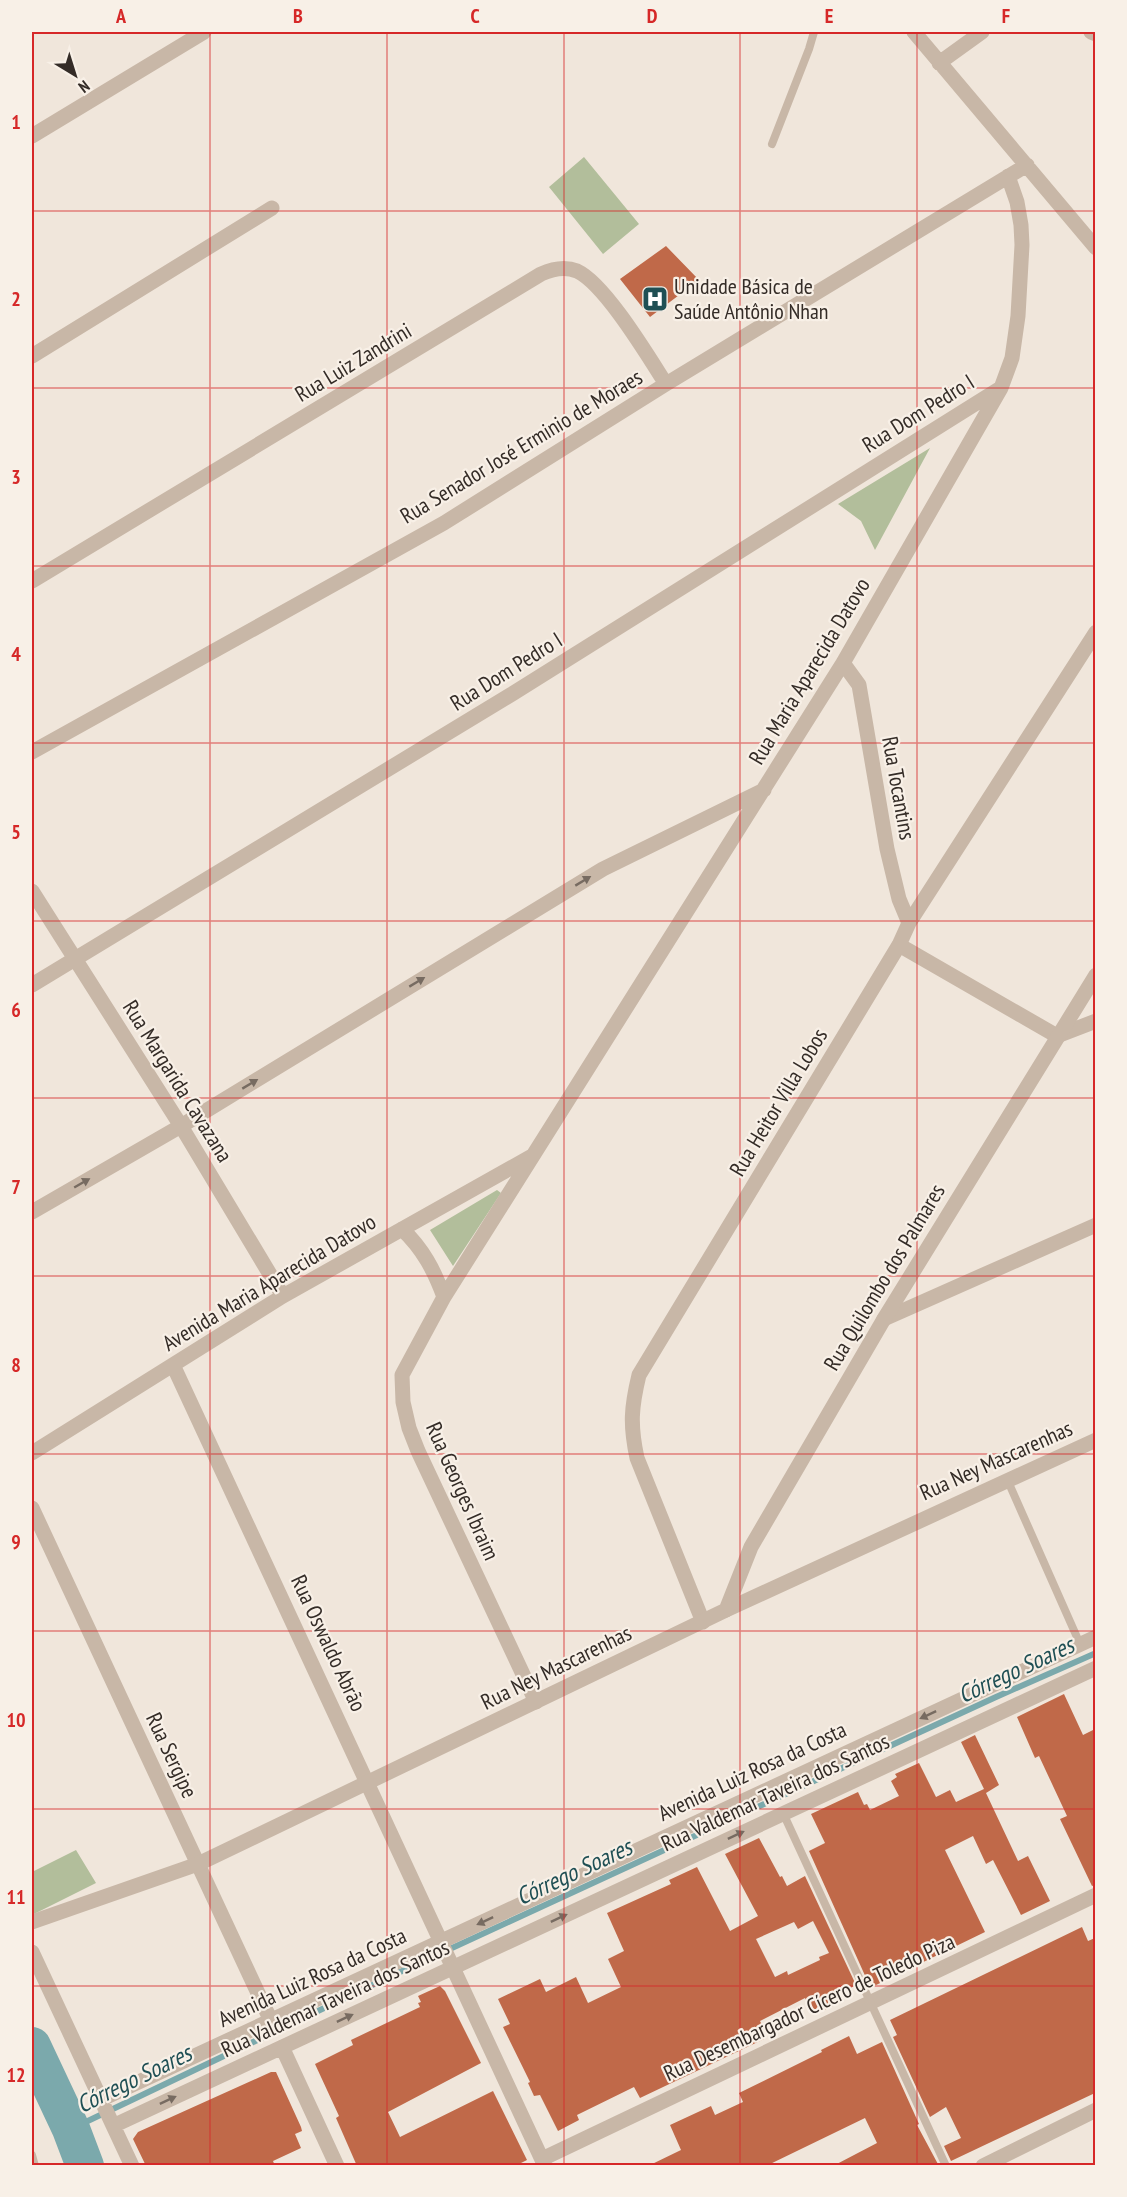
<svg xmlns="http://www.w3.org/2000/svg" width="1127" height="2197" viewBox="0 0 1127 2197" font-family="'PT Sans Narrow',sans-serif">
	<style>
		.green { fill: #b2be9b }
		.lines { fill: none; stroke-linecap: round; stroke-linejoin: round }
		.stream { stroke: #7ba9ac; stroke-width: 6 }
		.river { stroke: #7ba9ac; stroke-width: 38 }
		.building { fill: #c06949; fill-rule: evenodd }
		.service { stroke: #c8b7a7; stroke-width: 8 }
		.minor { stroke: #c8b7a7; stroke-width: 15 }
		.tertiary { stroke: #c8b7a7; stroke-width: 15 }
		.oneway { fill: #776b61 }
		.grid { fill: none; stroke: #d62828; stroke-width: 1.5; stroke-opacity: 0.55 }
		.labels { text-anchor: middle; stroke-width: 4.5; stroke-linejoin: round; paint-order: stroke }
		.poi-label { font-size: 22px; fill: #342c27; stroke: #f8f0e7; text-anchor: start }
		.street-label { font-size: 22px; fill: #342c27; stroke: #f8f0e7 }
		.water-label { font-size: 24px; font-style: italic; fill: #1f4f54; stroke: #f8f0e7 }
		.neatline { fill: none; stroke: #d62828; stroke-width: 2 }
		.grid-label { font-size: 20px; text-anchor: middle; font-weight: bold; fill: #d62828 }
	</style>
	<rect width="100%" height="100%" fill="#f0e6db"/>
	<path class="green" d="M 584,157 L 639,224 L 603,254 L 549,187 Z
		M 930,448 L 875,550 L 861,521 L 838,504 Z
		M 497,1190 L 501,1193 L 453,1266 L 430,1230 Z
		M 76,1850 L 96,1883 L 32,1915 L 32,1872 Z"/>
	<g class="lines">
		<path class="stream" d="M 71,2129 L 387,1978 L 996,1697 L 1096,1653"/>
		<path class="river" d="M 32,2046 L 71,2129 L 85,2166"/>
	</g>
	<path class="building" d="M 666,246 L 699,280 L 650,317 L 620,279 Z
		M 1064,1694 L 1083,1735 L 1095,1729 L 1095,1885 L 1092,1886 L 1060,1819 L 1067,1816 L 1039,1756 L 1035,1758 L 1017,1717 Z
		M 975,1735 L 999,1785 L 986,1793 L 1018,1861 L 1028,1856 L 1050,1901 L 1021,1915 L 993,1860 L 986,1864 L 973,1836 L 945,1850 L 985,1932 L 874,1986 L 870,1978 L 867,1980 L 809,1851 L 825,1843 L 811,1814 L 858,1792 L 864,1805 L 867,1804 L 870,1810 L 899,1796 L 891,1781 L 897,1777 L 895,1774 L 919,1763 L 936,1797 L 950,1790 L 956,1802 L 984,1789 L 961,1742 Z
		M 759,1838 L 780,1877 L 782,1876 L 787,1886 L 805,1876 L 856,1985 L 832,1998 L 835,2005 L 814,2015 L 805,1998 L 760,2021 L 762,2025 L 758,2027 L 764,2039 L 640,2098 L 634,2087 L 577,2115 L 579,2120 L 558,2131 L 540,2095 L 534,2096 L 528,2083 L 530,2082 L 503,2027 L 510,2024 L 498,1999 L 540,1979 L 546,1992 L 576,1977 L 588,2003 L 621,1987 L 608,1959 L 624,1951 L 607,1913 L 671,1884 L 669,1880 L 697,1867 L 730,1931 L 758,1916 L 725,1854 ZM 813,1921 L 829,1953 L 819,1957 L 820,1960 L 788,1975 L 787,1971 L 775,1977 L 756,1939 L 794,1922 L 798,1929 Z
		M 1082,1927 L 1088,1941 L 1095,1938 L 1095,2093 L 951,2161 L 944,2146 L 961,2138 L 946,2107 L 930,2117 L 893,2037 L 897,2035 L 890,2020 Z
		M 440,1986 L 445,1991 L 481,2063 L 388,2112 L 400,2137 L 493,2091 L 527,2160 L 515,2166 L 357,2166 L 336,2118 L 339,2116 L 315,2064 L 353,2045 L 351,2040 L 420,2007 L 418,2003 L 421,2002 L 418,1996 Z
		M 849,2036 L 857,2054 L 882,2042 L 919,2124 L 917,2125 L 939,2166 L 833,2166 L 877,2143 L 865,2118 L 766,2166 L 648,2166 L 681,2150 L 670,2125 L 711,2106 L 715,2115 L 743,2102 L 739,2093 L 822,2052 L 821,2050 Z
		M 271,2072 L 276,2072 L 301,2127 L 302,2131 L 295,2134 L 301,2148 L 273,2161 L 275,2166 L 146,2166 L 133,2139 L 138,2132 Z"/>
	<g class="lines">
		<path class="service" d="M 772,144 L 809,49 L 814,32
			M 1007,1479 L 1080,1644
			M 783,1813 L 946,2166
			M 32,2155 L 35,2166"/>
		<path class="minor" d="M 914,32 L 1096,248
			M 1091,32 L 1096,34
			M 939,63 L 982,32
			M 32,136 L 204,32
			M 32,356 L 272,208
			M 32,581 L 541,274 C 552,269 565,266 577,271 C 605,284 648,356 666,384
			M 843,663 L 859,685 L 887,849 L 899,899 L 909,923
			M 32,752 L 444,523 L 666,384 L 1027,165
			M 32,891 L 181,1126 L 283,1296
			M 899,945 L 1057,1036 L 1096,1021
			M 32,985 L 512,694 L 999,389
			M 32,1212 L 181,1126 L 603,869 L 764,790
			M 402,1229 C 423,1249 434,1270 444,1297
			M 884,1319 L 1096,1225
			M 173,1365 L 545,2166
			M 32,1453 L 283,1296 L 532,1156
			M 32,1508 L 271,2021
			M 726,1610 L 1096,1440
			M 703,1622 L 637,1458 C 630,1425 631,1408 639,1375 L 899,945 L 909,923 L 1096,632
			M 536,1702 L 418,1451 L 409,1428 L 403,1402 L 402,1375 L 444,1297 L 843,663 L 1001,388 L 1012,358 L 1018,316 L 1022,245 L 1021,225 L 1017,202 L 1008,176
			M 32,1952 L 132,2166
			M 282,2047 L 337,2166
			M 102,2099 L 1096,1637
			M 115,2125 L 1096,1668
			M 542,2159 L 1096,1895
			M 983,2166 L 1096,2110"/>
		<path class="tertiary" d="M 32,1922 L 198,1864 L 726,1610 L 751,1547 L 884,1319 L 1096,975"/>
	</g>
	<defs><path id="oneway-solid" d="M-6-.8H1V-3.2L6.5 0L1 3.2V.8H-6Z" transform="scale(1.5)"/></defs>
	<g class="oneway">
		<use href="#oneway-solid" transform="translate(583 881) rotate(-31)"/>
		<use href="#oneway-solid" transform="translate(417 982) rotate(-31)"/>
		<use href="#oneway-solid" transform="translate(250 1084) rotate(-31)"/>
		<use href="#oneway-solid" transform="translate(82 1183) rotate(-30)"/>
		<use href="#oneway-solid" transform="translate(928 1715) rotate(155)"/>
		<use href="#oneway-solid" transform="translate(736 1835) rotate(-25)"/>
		<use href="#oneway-solid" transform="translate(559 1918) rotate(-25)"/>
		<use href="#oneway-solid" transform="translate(485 1921) rotate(155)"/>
		<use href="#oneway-solid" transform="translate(345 2018) rotate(-25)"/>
		<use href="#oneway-solid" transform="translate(168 2100) rotate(-25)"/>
	</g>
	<path class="grid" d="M 210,32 L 210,2166M 387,32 L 387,2166M 564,32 L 564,2166M 740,32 L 740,2166M 917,32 L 917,2166M 32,211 L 1096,211M 32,388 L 1096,388M 32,566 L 1096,566M 32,743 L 1096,743M 32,921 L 1096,921M 32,1098 L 1096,1098M 32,1276 L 1096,1276M 32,1454 L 1096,1454M 32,1631 L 1096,1631M 32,1809 L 1096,1809M 32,1986 L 1096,1986"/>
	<defs>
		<g id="hospital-square" transform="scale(1.35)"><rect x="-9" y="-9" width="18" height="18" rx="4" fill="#1f4f54" stroke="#f8f0e7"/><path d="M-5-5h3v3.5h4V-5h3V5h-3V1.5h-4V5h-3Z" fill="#fff"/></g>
	</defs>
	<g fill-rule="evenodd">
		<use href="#hospital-square" x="655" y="299"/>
	</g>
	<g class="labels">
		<g class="poi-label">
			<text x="674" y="294">Unidade Básica de<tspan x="674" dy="25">Saúde Antônio Nhan</tspan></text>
		</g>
		<g class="street-label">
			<text transform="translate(353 362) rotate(-31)" y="8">Rua Luiz Zandrini</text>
			<text transform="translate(918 413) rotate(-32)" y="8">Rua Dom Pedro I</text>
			<text transform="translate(521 446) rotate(-31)" y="8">Rua Senador José Erminio de Moraes</text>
			<text transform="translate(506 671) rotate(-32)" y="8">Rua Dom Pedro I</text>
			<text transform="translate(809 671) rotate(-59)" y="8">Rua Maria Aparecida Datovo</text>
			<text transform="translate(899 788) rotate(80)" y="8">Rua Tocantins</text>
			<text transform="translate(178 1081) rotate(58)" y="8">Rua Margarida Cavazana</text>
			<text transform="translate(778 1102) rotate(-59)" y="8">Rua Heitor Villa Lobos</text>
			<text transform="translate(884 1277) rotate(-59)" y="8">Rua Quilombo dos Palmares</text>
			<text transform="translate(269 1282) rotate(-31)" y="8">Avenida Maria Aparecida Datovo</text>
			<text transform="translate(996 1460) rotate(-24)" y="8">Rua Ney Mascarenhas</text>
			<text transform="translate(463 1491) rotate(66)" y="8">Rua Georges Ibraim</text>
			<text transform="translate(329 1643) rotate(65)" y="8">Rua Oswaldo Abrão</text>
			<text transform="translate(556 1667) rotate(-26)" y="8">Rua Ney Mascarenhas</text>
			<text transform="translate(172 1755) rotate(65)" y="8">Rua Sergipe</text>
			<text transform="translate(752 1771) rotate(-25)" y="8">Avenida Luiz Rosa da Costa</text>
			<text transform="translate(775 1792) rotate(-25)" y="8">Rua Valdemar Taveira dos Santos</text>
			<text transform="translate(312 1977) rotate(-25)" y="8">Avenida Luiz Rosa da Costa</text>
			<text transform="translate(335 1998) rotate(-25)" y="8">Rua Valdemar Taveira dos Santos</text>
			<text transform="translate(809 2007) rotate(-25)" y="8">Rua Desembargador Cícero de Toledo Piza</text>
		</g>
		<g class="water-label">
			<text transform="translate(1016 1670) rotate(-25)" y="8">Córrego Soares</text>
			<text transform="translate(574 1872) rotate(-25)" y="8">Córrego Soares</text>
			<text transform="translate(134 2079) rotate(-26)" y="8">Córrego Soares</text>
		</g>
	</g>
	<rect width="1127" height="2197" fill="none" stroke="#f8f0e7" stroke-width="66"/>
	<g transform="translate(75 75) rotate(142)" stroke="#f8f0e7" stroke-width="4.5" paint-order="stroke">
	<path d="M0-4.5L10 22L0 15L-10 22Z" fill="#342c27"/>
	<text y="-9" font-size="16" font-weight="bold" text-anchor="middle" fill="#342c27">N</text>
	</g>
	<rect x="33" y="33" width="1061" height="2131" class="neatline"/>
	<g class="grid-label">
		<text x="121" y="23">A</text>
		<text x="298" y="23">B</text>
		<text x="475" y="23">C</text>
		<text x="652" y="23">D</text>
		<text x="829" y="23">E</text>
		<text x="1006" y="23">F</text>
		<text x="16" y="129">1</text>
		<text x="16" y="306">2</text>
		<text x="16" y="484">3</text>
		<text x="16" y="661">4</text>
		<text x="16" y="839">5</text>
		<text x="16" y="1017">6</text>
		<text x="16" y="1194">7</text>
		<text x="16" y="1372">8</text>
		<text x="16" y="1549">9</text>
		<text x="16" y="1727">10</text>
		<text x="16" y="1904">11</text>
		<text x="16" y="2082">12</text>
	</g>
</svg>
